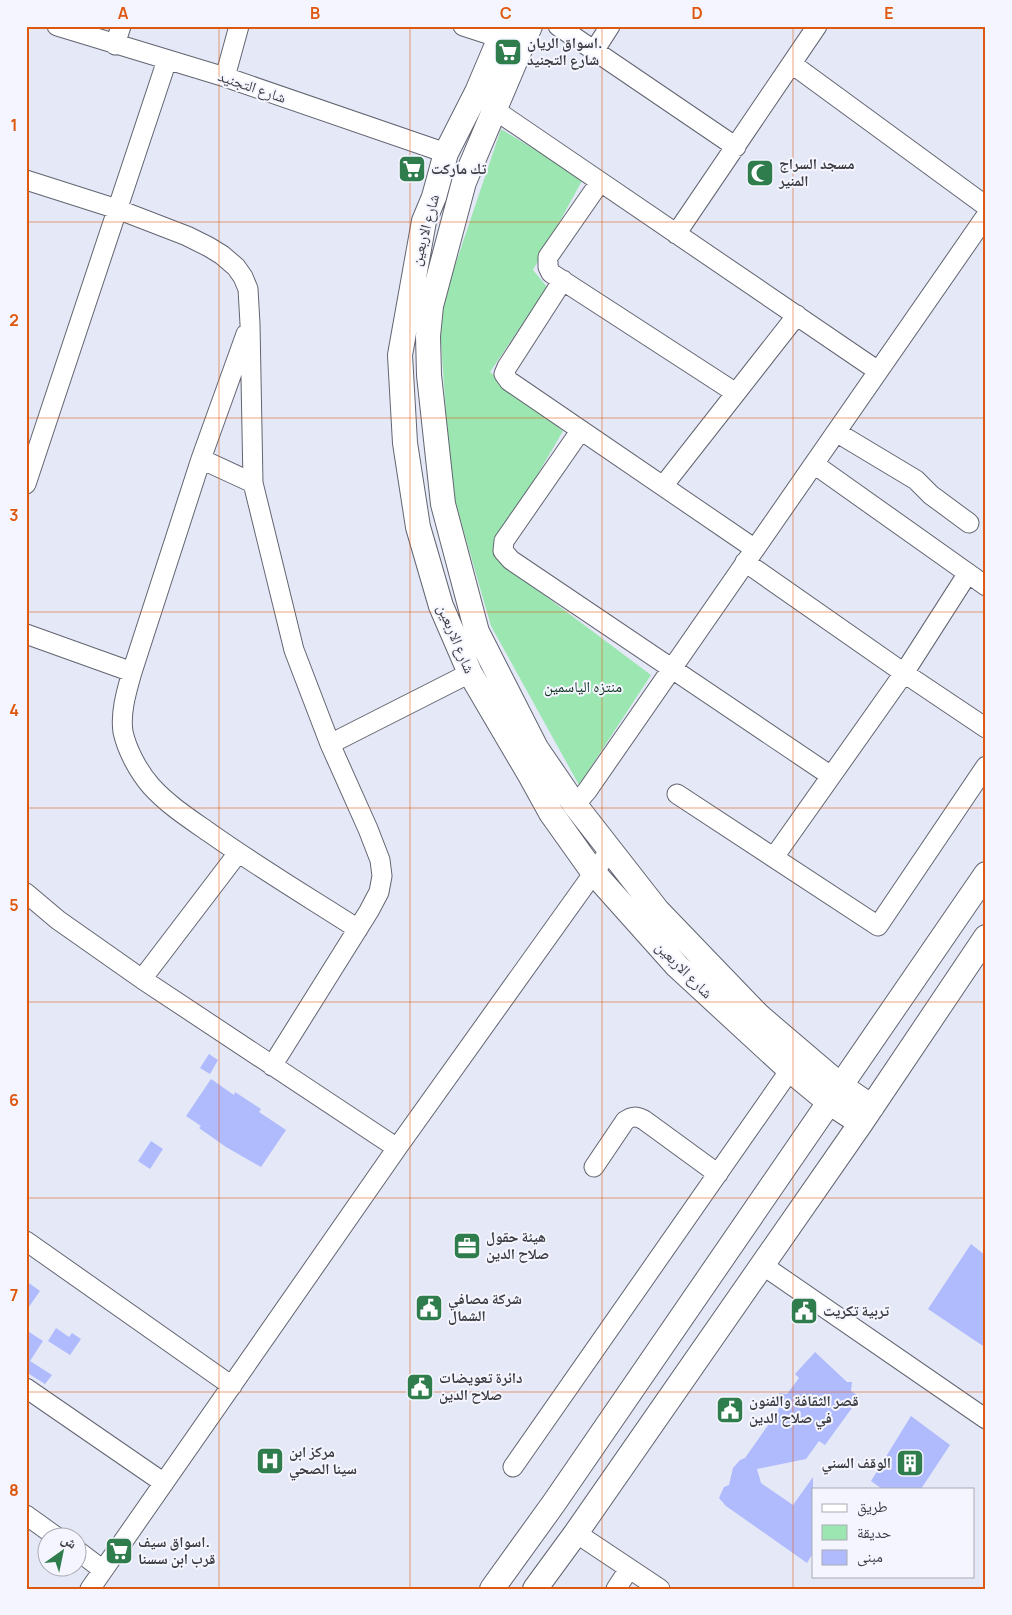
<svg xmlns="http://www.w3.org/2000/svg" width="1012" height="1615" viewBox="0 0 1012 1615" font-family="Manrope,'Noto Naskh Arabic',sans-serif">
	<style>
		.green { fill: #9ce6b2 }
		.building { fill: #afbbfd }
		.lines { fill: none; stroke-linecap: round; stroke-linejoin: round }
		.minor-casing { stroke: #626571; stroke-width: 21 }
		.major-casing { stroke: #626571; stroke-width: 26 }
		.minor { stroke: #fff; stroke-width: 19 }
		.major { stroke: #fff; stroke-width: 24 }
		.grid { fill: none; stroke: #df580f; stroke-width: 1; stroke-opacity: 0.55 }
		.labels { text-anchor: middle; stroke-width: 4; stroke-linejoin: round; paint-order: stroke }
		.poi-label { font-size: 15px; font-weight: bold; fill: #3b3d42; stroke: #f4f5fe; text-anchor: start }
		.street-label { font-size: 15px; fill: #3b3d42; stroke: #f4f5fe }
		.park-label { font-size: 15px; fill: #0d311b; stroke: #f4f5fe }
		.neatline { fill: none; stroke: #df580f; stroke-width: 2 }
		.grid-label { font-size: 16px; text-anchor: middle; font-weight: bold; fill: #df580f }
	</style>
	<rect width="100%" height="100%" fill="#e5e8f6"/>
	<path class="green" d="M 501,129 L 583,179 L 533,270 L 547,287 L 490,372 L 563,431 L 493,551 L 532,586 L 651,675 L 579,785 L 491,626 L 451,487 L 439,313 Z"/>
	<path class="building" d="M 209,1054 L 218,1060 L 210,1074 L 200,1068 Z
		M 211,1079 L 234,1095 L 235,1092 L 261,1109 L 259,1112 L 286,1130 L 261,1167 L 226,1147 L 199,1128 L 201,1126 L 186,1116 Z
		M 151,1141 L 163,1149 L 150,1169 L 138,1161 Z
		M 971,1244 L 986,1256 L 986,1348 L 928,1309 Z
		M 26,1281 L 40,1291 L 26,1311 Z
		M 56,1328 L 69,1337 L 72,1333 L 81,1339 L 70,1355 L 48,1341 Z
		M 26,1330 L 43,1341 L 30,1361 L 52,1375 L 45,1384 L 26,1372 Z
		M 815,1352 L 847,1382 L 852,1382 L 851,1391 L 860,1397 L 825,1445 L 819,1441 L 806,1459 L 757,1469 L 761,1483 L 793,1505 L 813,1477 L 813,1553 L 807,1563 L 726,1506 L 719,1498 L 724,1487 L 729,1485 L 733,1468 L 740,1460 L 745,1458 L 778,1411 L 780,1406 L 779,1393 L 787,1394 L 799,1378 L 795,1374 Z
		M 911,1416 L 950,1445 L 921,1489 L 882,1489 L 871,1481 Z"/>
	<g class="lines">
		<g class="minor-casing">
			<path id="minor" d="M 57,26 L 225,77 L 446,153
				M 463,26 L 500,38
				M 558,26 L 736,147
				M 115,45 L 121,26
				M 594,51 L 610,26
				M 792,64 L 986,206
				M 225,77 L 239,26
				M 495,110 L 878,371
				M 26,180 L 117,209 L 187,236 L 209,247 L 222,255 L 236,267 L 243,277 L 248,289 L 250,324 L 253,483 L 294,650 L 330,744 L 368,829 L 380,860 L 382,876 L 379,892 L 369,911 L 272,1066
				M 600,182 L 548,257 L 548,267 L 551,273 L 736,393
				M 676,234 L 817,26
				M 563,280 L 507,367 L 504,374 L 509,381 L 755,549
				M 246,334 L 201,459 L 132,672 C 127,690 120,712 123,732 C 127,750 138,771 151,786 C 168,805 190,819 210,833 C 258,867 308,897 358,929
				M 581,430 L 504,541 L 503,551 L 511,560 L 831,776
				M 836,432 L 916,480 L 931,495 L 969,523
				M 201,459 L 253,483
				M 814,464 L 986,586
				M 26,484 L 167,60
				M 663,486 L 797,315
				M 745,562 L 904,673 L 986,728
				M 26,634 L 132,672
				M 330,744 L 470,673
				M 677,794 L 878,926 L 986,766
				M 575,805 L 587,791 L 986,216
				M 774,857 L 904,673 L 968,573
				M 26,893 L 58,920 L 142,979 L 397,1148
				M 142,979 L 238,853
				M 594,1167 L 625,1121 C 632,1116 636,1116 644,1120 L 718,1174
				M 26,1241 L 232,1386
				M 761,1264 L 986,1419
				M 26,1388 L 164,1483
				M 513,1467 L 790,1070
				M 26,1515 L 58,1538
				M 576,1533 L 660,1589
				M 78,1551 L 103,1570
				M 90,1589 L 397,1148 L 610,850
				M 616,1589 L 629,1569"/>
		</g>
		<g class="major-casing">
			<path id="major" d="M 505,26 L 477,92 L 446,153 L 434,197 L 424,221 L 400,355 L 405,443 L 418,527 L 441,606 L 470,673 L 530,775 L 551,813 L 593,872 L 677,966 L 790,1070 L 830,1103 L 861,1123
				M 530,26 L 464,182 L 431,306 L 428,336 L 429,375 L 443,504 L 477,632 L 536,748 L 575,805 L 657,910 L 759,1016 L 841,1086 L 872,1107
				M 492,1589 L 554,1503 L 986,874
				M 535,1589 L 576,1533 L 861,1123 L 986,937"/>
		</g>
		<use href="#minor" class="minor"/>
		<use href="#major" class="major"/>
	</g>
	<path class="grid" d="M 219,26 L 219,1589M 410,26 L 410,1589M 602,26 L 602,1589M 793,26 L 793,1589M 26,222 L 986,222M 26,418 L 986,418M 26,612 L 986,612M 26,808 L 986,808M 26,1002 L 986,1002M 26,1198 L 986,1198M 26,1392 L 986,1392"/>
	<defs>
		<g id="supermarket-square" transform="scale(1.4375)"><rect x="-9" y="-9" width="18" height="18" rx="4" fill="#2f7d4c" stroke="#f4f5fe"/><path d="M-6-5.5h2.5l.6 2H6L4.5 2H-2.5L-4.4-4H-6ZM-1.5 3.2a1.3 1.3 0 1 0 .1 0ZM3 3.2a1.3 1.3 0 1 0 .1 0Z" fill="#fff"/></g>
		<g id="mosque-square" transform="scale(1.4375)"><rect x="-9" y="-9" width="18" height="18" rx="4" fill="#2f7d4c" stroke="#f4f5fe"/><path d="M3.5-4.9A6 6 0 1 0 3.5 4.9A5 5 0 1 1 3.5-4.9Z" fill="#fff"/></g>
		<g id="office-square" transform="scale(1.4375)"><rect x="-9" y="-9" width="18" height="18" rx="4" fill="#2f7d4c" stroke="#f4f5fe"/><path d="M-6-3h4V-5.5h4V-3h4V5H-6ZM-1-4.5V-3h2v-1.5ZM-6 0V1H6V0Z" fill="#fff"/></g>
		<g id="civic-square" transform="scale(1.4375)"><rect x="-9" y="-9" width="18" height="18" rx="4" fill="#2f7d4c" stroke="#f4f5fe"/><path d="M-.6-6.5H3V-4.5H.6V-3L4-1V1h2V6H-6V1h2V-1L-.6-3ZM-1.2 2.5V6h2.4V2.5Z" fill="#fff"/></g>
		<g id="hospital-square" transform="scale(1.4375)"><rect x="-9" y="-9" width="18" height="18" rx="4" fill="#2f7d4c" stroke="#f4f5fe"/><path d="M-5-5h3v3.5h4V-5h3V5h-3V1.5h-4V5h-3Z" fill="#fff"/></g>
		<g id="building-square" transform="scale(1.4375)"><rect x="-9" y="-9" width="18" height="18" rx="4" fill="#2f7d4c" stroke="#f4f5fe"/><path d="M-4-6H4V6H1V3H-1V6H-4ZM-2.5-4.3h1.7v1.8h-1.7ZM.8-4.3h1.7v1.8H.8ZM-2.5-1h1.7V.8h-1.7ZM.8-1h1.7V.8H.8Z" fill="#fff"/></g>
	</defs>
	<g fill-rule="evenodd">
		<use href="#supermarket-square" x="508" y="52"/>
		<use href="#supermarket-square" x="412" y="169"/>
		<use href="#mosque-square" x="760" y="173"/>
		<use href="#office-square" x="467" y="1246"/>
		<use href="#civic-square" x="429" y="1308"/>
		<use href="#civic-square" x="804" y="1311"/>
		<use href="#civic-square" x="420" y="1387"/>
		<use href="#civic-square" x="730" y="1410"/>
		<use href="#hospital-square" x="270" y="1461"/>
		<use href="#building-square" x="910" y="1463"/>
		<use href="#supermarket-square" x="119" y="1551"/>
	</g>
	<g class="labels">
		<g class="poi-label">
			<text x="527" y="48">اسواق الريان.<tspan x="527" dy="17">شارع التجنيد</tspan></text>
			<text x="779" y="169">مسجد السراج<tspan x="779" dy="17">المنير</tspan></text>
			<text x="431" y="174">تك ماركت</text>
			<text x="486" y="1242">هيئة حقول<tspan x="486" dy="17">صلاح الدين</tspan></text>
			<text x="448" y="1304">شركة مصافي<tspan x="448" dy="17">الشمال</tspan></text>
			<text x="823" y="1316">تربية تكريت</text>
			<text x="439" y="1383">دائرة تعويضات<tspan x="439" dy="17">صلاح الدين</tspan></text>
			<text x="749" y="1406">قصر الثقافة والفنون<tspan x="749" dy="17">في صلاح الدين</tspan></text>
			<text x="289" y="1457">مركز ابن<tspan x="289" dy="17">سينا الصحي</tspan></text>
			<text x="891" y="1468" text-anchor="end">الوقف السني</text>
			<text x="138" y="1547">اسواق سيف.<tspan x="138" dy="17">قرب ابن سسنا</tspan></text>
		</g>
		<g class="street-label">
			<text transform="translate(252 87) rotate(19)" y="5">شارع التجنيد</text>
			<text transform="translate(425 230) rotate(-75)" y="5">شارع الاربعين</text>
			<text transform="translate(456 639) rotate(67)" y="5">شارع الاربعين</text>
			<text transform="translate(684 970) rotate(45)" y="5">شارع الاربعين</text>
		</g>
		<g class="park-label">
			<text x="583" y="692">منتزه الياسمين</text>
		</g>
	</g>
	<rect width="1012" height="1615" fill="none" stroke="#f4f5fe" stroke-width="55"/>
	<rect x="812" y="1488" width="162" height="90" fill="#f4f5fe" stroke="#aaabb3"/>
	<rect x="822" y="1504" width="25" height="8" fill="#ffffff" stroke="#aaabb3"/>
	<text x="857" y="1512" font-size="15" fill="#3b3d42">طريق</text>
	<rect x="822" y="1525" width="25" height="15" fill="#9ce6b2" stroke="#aaabb3"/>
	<text x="857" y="1538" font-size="15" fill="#3b3d42">حديقة</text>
	<rect x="822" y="1550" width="25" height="15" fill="#afbbfd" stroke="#aaabb3"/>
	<text x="857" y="1562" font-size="15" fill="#3b3d42">مبنى</text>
	<g transform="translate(62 1552) rotate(33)"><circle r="24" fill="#f4f5fe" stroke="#aaabb3"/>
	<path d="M0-4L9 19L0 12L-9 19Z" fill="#2f7d4c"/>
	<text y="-8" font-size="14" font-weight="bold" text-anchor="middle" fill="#3b3d42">ش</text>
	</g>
	<rect x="28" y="28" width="956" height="1560" class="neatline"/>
	<g class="grid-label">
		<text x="123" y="19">A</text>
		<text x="315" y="19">B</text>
		<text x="506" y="19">C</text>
		<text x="697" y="19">D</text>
		<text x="889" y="19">E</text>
		<text x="14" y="131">1</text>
		<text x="14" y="326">2</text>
		<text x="14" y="521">3</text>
		<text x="14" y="716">4</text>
		<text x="14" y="911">5</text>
		<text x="14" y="1106">6</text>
		<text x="14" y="1301">7</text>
		<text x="14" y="1496">8</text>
	</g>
</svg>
